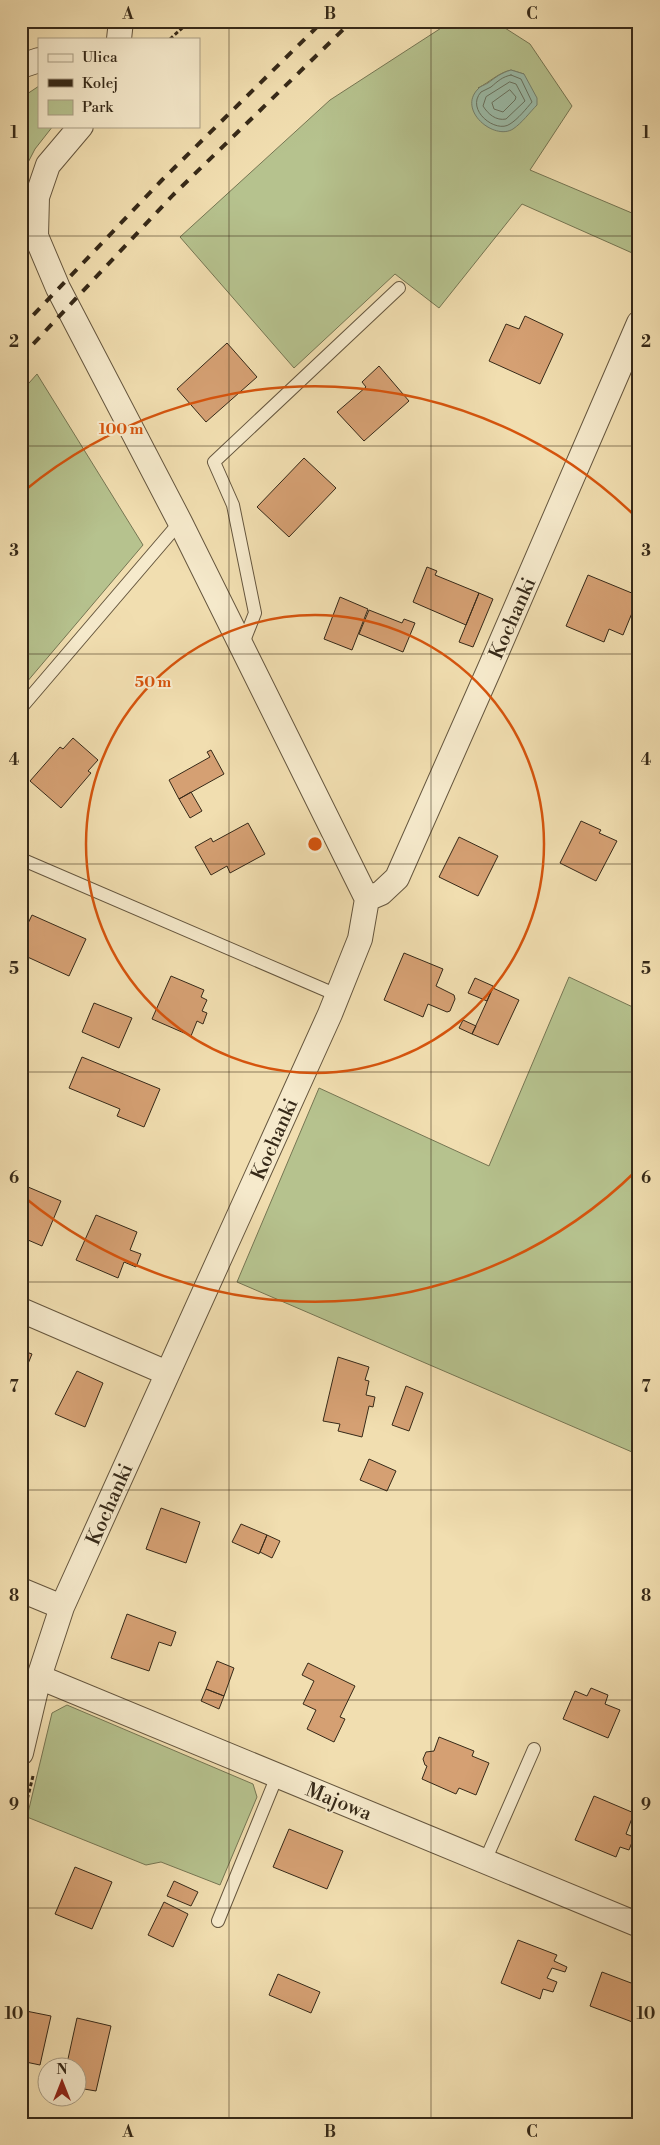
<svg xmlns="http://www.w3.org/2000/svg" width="660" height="2145" viewBox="0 0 660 2145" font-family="'Libre Bodoni',serif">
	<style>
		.green { fill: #b6c28e; stroke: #767653; fill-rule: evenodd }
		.water { fill: #9bbca9; stroke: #73816f }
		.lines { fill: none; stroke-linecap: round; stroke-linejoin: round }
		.shore { stroke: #687260; stroke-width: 1 }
		.building { fill: #d5a073; stroke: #362918 }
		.lane-casing { stroke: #65563e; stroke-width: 14 }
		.street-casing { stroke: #65563e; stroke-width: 26 }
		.path { stroke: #362918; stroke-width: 3; stroke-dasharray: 4 2.5; stroke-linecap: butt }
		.lane { stroke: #f6eacc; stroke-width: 12 }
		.street { stroke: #f6eacc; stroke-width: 24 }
		.rail { stroke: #362918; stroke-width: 4; stroke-dasharray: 9 9; stroke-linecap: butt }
		.grid { fill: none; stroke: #362918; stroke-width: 1; stroke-opacity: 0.55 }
		.ring { fill: none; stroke: #d6540d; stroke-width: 2.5 }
		.labels { text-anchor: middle; stroke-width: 4; stroke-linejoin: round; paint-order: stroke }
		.street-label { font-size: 20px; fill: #362918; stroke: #f6eacc }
		.centre { fill: #d6540d; stroke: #f6eacc; stroke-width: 2.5 }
		.ring-label { font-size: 15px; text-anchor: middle; font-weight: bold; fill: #d6540d; stroke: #f6eacc; stroke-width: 4; stroke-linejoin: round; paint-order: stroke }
		.neatline { fill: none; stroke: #362918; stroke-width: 2 }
		.grid-label { font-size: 16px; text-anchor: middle; font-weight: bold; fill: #362918 }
	</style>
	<rect width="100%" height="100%" fill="#f1deb0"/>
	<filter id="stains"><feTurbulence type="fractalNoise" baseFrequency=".004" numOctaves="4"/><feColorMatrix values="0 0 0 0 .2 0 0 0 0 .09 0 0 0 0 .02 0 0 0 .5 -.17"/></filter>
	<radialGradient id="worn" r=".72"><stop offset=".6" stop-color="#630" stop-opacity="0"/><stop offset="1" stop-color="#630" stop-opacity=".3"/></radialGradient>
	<path class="green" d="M 452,21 L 494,21 L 530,44 L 572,106 L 530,170 L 639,216 L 639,256 L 522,204 L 439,308 L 395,274 L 294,368 L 180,237 L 330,100 ZM 511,70 L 524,74 L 478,88 C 490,82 498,73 511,70 Z
		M 39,86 L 39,126 L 53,126 L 35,149 L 21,176 L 21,98 Z
		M 37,374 L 143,545 L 26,683 L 21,683 L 21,392 Z
		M 569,977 L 639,1010 L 639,1455 L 237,1282 L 319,1088 L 489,1166 Z
		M 67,1705 L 253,1784 L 257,1797 L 220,1885 L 161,1862 L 146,1865 L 27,1817 L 52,1713 Z"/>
	<path class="water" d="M 511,70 L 524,74 L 537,98 L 537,105 C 530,112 522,123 513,129 C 494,141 457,110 478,89 C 480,86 485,85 488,83 C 496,77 501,73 511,70 Z"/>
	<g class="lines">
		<path class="shore" d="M 511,75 L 521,79 L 532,102 C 526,109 518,119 510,124 C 496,134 465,110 481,92 C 484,90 488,89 491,87 C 498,81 502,77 511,75 Z
			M 510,82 L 516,84 L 525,101 L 506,119 C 496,121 488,114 483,106 L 486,97 Z
			M 510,90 L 516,97 L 515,100 L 503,112 L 494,109 L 492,103 Z"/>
	</g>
	<path class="building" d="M 525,316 L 563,334 L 540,384 L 489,361 L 506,324 L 519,329 Z
		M 227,343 L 257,377 L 206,422 L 177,389 Z
		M 379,366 L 409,401 L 364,441 L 337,412 L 366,387 L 362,382 Z
		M 304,458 L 336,488 L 289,537 L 257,507 Z
		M 427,567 L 437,571 L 435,575 L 479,593 L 466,625 L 413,602 Z
		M 588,575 L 639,596 L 623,635 L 609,629 L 604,642 L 566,626 Z
		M 479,593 L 493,599 L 473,647 L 459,642 Z
		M 340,597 L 368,609 L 352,650 L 324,639 Z
		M 369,610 L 402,623 L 404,619 L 415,623 L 403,652 L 359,634 Z
		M 73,738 L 98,760 L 88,771 L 91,773 L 61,808 L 30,781 L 60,747 L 63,749 Z
		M 211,750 L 224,774 L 179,799 L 169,780 L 210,757 L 207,752 Z
		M 191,792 L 202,811 L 190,818 L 179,799 Z
		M 581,821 L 601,830 L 599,833 L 617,841 L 596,881 L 560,863 Z
		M 248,823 L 265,854 L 230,873 L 227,866 L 211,875 L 195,847 L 211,838 L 213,842 Z
		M 459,837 L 498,856 L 478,896 L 439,877 Z
		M 32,915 L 86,939 L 69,976 L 21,954 L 21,938 Z
		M 404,953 L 443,969 L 436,986 L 454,995 L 455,999 L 450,1011 L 447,1012 L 428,1004 L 423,1017 L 384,1000 Z
		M 171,976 L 204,990 L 201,997 L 207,1000 L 202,1011 L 207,1013 L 203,1024 L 197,1021 L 191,1036 L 152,1019 Z
		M 475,978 L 493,986 L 487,1001 L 468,993 Z
		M 493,988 L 519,1000 L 498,1045 L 472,1034 Z
		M 94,1003 L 132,1018 L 119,1048 L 82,1032 Z
		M 463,1020 L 476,1026 L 472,1034 L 459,1028 Z
		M 82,1057 L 160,1089 L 144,1127 L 117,1116 L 120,1109 L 69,1088 Z
		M 21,1184 L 61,1201 L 42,1246 L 21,1237 Z
		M 96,1215 L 137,1232 L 130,1250 L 141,1254 L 136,1267 L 124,1262 L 118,1278 L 76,1260 Z
		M 21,1350 L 32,1354 L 21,1381 Z
		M 338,1357 L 369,1367 L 365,1380 L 369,1381 L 366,1395 L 375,1397 L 373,1407 L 369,1406 L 362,1437 L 338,1431 L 340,1424 L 323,1421 Z
		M 77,1371 L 103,1383 L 85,1427 L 55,1414 Z
		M 406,1386 L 423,1393 L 409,1431 L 392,1425 Z
		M 369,1459 L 396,1471 L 387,1491 L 360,1480 Z
		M 21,1476 L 27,1478 L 21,1491 Z
		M 161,1508 L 200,1522 L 186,1563 L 146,1549 Z
		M 241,1524 L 267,1535 L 259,1554 L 232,1542 Z
		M 267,1535 L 280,1541 L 272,1558 L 260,1552 Z
		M 127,1614 L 176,1632 L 171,1646 L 159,1642 L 149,1671 L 111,1658 Z
		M 217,1661 L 234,1668 L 224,1696 L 206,1689 Z
		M 308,1663 L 355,1686 L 340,1717 L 345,1719 L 334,1742 L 307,1729 L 316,1710 L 303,1704 L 314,1681 L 302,1675 Z
		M 591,1688 L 608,1695 L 605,1704 L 620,1710 L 608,1738 L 563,1719 L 575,1691 L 587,1696 Z
		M 206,1689 L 224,1696 L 219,1709 L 201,1701 Z
		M 439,1737 L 474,1751 L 472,1756 L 489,1763 L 476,1795 L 459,1788 L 456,1794 L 422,1779 L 427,1766 L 425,1765 L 423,1759 L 426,1752 L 434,1751 Z
		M 594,1796 L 634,1813 L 626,1834 L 634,1837 L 629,1850 L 620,1847 L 616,1857 L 575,1840 Z
		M 289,1829 L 343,1851 L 327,1889 L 273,1867 Z
		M 75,1867 L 112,1882 L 92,1929 L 55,1914 Z
		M 174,1881 L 198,1892 L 191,1906 L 167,1896 Z
		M 164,1902 L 188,1914 L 173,1947 L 148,1935 Z
		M 518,1940 L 557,1955 L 554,1961 L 567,1967 L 565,1972 L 552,1968 L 547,1978 L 557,1982 L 553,1992 L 543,1989 L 540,1999 L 501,1983 Z
		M 602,1972 L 639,1986 L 639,2013 L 635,2023 L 590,2006 Z
		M 278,1974 L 320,1992 L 311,2013 L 269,1995 Z
		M 21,2010 L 51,2016 L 40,2065 L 21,2061 Z
		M 77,2018 L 111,2026 L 96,2091 L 78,2088 L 78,2068 L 66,2068 Z"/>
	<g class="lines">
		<g class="lane-casing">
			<path id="lane" d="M 242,646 L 255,613 L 233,505 L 214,462 L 399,288
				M 21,708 L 180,522
				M 21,859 L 337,995
				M 485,1861 L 534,1749
				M 218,1921 L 277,1776"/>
		</g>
		<g class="street-casing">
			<path id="street" d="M 119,39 L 121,21
				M 21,66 L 39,60
				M 367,899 L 381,893 L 397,878 L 489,670 L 639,323
				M 21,1310 L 167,1373
				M 21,1590 L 62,1607
				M 39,1677 L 639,1925
				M 21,1753 L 39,1677 L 62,1607 L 330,1014 L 360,939 L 367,899 L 180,522 L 58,288 L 36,236 L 37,197 L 48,165 L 81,126"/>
		</g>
		<path class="path" d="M 170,39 L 190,21
			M 21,1824 L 33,1776"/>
		<use href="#lane" class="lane"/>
		<use href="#street" class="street"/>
		<path class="rail" d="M 21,328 L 162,180 L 323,21
			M 21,357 L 173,195 L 352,21"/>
	</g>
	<path class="grid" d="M 229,21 L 229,2124M 431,21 L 431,2124M 21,236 L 639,236M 21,446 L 639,446M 21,654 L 639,654M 21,864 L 639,864M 21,1072 L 639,1072M 21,1282 L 639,1282M 21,1490 L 639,1490M 21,1700 L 639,1700M 21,1908 L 639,1908"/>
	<g class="ring">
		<circle cx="315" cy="844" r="229"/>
		<path d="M636 1171A458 458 0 0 1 24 1197M24 491A458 458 0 0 1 636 517"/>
	</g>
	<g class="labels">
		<g class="street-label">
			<text transform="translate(512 618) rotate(-66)" y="7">Kochanki</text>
			<text transform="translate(274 1139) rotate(-66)" y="7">Kochanki</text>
			<text transform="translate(109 1504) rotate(-66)" y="7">Kochanki</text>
			<text transform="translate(339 1801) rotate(22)" y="7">Majowa</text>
		</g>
	</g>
	<circle cx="315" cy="844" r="8" class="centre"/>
	<g class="ring-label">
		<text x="121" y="434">100 m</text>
		<text x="153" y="687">50 m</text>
	</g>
	<rect width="660" height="2145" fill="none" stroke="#f1deb0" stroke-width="55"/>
	<rect x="38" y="38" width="162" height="90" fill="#f6eacc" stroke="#a99d84"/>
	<rect x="48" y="54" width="25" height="8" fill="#f6eacc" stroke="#a99d84"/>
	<text x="82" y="62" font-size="15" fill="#362918">Ulica</text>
	<rect x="48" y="79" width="25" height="8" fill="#362918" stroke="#a99d84"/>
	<text x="82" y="88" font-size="15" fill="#362918">Kolej</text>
	<rect x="48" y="100" width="25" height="15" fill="#b6c28e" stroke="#a99d84"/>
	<text x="82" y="112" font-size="15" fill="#362918">Park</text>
	<g transform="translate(62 2082)"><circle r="24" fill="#f6eacc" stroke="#a99d84"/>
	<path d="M0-4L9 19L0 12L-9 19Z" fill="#8f2418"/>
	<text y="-8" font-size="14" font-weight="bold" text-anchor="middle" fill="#362918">N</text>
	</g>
	<rect x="28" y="28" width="604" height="2090" class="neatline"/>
	<g class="grid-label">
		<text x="128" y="19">A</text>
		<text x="330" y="19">B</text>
		<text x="532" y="19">C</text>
		<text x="14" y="138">1</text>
		<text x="646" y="138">1</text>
		<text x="14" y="347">2</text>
		<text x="646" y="347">2</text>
		<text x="14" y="556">3</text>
		<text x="646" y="556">3</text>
		<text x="14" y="765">4</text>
		<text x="646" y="765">4</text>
		<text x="14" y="974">5</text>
		<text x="646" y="974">5</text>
		<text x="14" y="1183">6</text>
		<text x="646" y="1183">6</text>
		<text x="14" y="1392">7</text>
		<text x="646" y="1392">7</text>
		<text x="14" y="1601">8</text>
		<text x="646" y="1601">8</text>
		<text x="14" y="1810">9</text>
		<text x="646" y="1810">9</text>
		<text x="14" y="2019">10</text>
		<text x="646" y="2019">10</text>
		<text x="128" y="2137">A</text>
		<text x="330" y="2137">B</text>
		<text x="532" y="2137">C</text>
	</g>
	<rect width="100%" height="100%" filter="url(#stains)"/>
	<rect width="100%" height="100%" fill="url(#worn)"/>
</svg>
